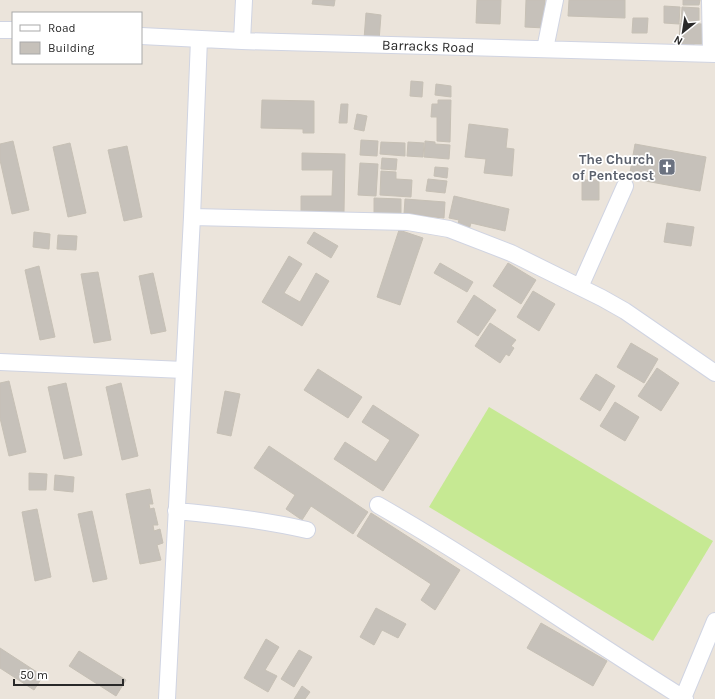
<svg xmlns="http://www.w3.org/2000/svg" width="715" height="699" viewBox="0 0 715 699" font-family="Karla,sans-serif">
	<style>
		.pitch { fill: #c6e993 }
		.building { fill: #c6c1ba; stroke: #c6c0b5 }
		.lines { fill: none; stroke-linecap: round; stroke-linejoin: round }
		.minor-casing { stroke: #d0d4e2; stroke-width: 18 }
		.minor { stroke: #fff; stroke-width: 16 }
		.labels { text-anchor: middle; stroke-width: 3.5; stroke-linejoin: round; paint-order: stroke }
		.street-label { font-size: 14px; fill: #292929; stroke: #fff }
		.worship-label { font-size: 14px; font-weight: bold; fill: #5b616d; stroke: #fff; text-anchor: end }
	</style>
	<rect width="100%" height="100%" fill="#ebe4db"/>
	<path class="pitch" d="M 489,407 L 713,541 L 653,641 L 429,507 Z"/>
	<path class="building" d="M 313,0 L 335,0 L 334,6 L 312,4 Z
		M 477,0 L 501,0 L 500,24 L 476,23 Z
		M 526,0 L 545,0 L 545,28 L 525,27 Z
		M 569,0 L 625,0 L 625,18 L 568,16 Z
		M 683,0 L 700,0 L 699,5 L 683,5 Z
		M 664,6 L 680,7 L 679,24 L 664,23 Z
		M 682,7 L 699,8 L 699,22 L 681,22 Z
		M 366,13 L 381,15 L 379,41 L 364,39 Z
		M 633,18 L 648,18 L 647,33 L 632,33 Z
		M 680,23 L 702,24 L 702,44 L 694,44 L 694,47 L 679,47 Z
		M 411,81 L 423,82 L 422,97 L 410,96 Z
		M 436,84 L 451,86 L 451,97 L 435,95 Z
		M 262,100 L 314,101 L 314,133 L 303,133 L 303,129 L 261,128 Z
		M 438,100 L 451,100 L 450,142 L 437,141 L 437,117 L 431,117 L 432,104 L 438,104 Z
		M 341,104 L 348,104 L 347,123 L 339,123 Z
		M 357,114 L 367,116 L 364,131 L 354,129 Z
		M 469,124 L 508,129 L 506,148 L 514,149 L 512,176 L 484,173 L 486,159 L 465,157 Z
		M 361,140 L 378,141 L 377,156 L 360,155 Z
		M 13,141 L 29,210 L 12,214 L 0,160 L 0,144 Z
		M 425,141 L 435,142 L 435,144 L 450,145 L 449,159 L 424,157 Z
		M 381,142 L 405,143 L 405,156 L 380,154 Z
		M 408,142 L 424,143 L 423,157 L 407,156 Z
		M 70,143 L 86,213 L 68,217 L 53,147 Z
		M 635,144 L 706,157 L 700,191 L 629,178 Z
		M 127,146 L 142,217 L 124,221 L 108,150 Z
		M 302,153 L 345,154 L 344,212 L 301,211 L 301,196 L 332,196 L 333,170 L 302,170 Z
		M 382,158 L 397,159 L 396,170 L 381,169 Z
		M 360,163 L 378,164 L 376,196 L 358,195 Z
		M 435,167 L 448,168 L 447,178 L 434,176 Z
		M 381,171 L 396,172 L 396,179 L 412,180 L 411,197 L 380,195 Z
		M 428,179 L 447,181 L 445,193 L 426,191 Z
		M 582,180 L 599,180 L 599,200 L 582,200 Z
		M 454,196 L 509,209 L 505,231 L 471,223 L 469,230 L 457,227 L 459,220 L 449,218 Z
		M 374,198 L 401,199 L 401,213 L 374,213 Z
		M 405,199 L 445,202 L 444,218 L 404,214 Z
		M 667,223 L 694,227 L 691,246 L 664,242 Z
		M 399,230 L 423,238 L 400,305 L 377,297 Z
		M 34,232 L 50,234 L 49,249 L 33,247 Z
		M 314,232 L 338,246 L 331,258 L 307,243 Z
		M 58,235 L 77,236 L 76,250 L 57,249 Z
		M 289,256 L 302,264 L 284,293 L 300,302 L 316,273 L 329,281 L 302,326 L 262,302 Z
		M 440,263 L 473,282 L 467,292 L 434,273 Z
		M 508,263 L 536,280 L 521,304 L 493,286 Z
		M 39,266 L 55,337 L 40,340 L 25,270 Z
		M 98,272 L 111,340 L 94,343 L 81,274 Z
		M 153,273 L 166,331 L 151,334 L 139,276 Z
		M 533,291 L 555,304 L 539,331 L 517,317 Z
		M 474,295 L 496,310 L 478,336 L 457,322 Z
		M 490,323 L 516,340 L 511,346 L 514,348 L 509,356 L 506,354 L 500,363 L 475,346 Z
		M 631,343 L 658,359 L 644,383 L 617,367 Z
		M 657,368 L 679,383 L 661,411 L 638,396 Z
		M 318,369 L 362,397 L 348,418 L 304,390 Z
		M 596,374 L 615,386 L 600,411 L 580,399 Z
		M 9,381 L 26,452 L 9,456 L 0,418 L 0,383 Z
		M 66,383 L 82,455 L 64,459 L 48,387 Z
		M 121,383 L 138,456 L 122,460 L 106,387 Z
		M 225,391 L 240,394 L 231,436 L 217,433 Z
		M 615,402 L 639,417 L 625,441 L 600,426 Z
		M 373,405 L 419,435 L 383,491 L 334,459 L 345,442 L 376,462 L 390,440 L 362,422 Z
		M 269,446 L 368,512 L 353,534 L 311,506 L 302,520 L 286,509 L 295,495 L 254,468 Z
		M 29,473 L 47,474 L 46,490 L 29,490 Z
		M 55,475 L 74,477 L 73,492 L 54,490 Z
		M 150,489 L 153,504 L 149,504 L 150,509 L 154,508 L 158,525 L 153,525 L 154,531 L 160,529 L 163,543 L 157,545 L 161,560 L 140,564 L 126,494 Z
		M 37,509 L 51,577 L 35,581 L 22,512 Z
		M 92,511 L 107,579 L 93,582 L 78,514 Z
		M 371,513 L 460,570 L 435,610 L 421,600 L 431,584 L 357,536 Z
		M 376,608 L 406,624 L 398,638 L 382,630 L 374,645 L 360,637 Z
		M 541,623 L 607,661 L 593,686 L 527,648 Z
		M 266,639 L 279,647 L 265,670 L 277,676 L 268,692 L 244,678 Z
		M 0,648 L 43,676 L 34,690 L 0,668 Z
		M 299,650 L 312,657 L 294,687 L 281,679 Z
		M 79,651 L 126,680 L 116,696 L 69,666 Z
		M 302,686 L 310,692 L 305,699 L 294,699 Z"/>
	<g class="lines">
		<g class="minor-casing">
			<path id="minor" d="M 710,0 L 711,54
				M 0,30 L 13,30
				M 141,36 L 242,41 L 715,54
				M 242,41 L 244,0
				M 545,49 L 555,0
				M 192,217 L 408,222 L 449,229 L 511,253 L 602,298 L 625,311 L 715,373
				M 580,287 L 625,186
				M 0,362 L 184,370
				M 378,505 C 483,565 582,635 685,699
				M 176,511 C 220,515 264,520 307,530
				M 683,698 L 715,621
				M 167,699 L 192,217 L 199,39"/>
		</g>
		<use href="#minor" class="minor"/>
	</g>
	<defs>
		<g id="church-square" transform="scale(0.9)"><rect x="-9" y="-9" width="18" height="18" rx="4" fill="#6b7280" stroke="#fff"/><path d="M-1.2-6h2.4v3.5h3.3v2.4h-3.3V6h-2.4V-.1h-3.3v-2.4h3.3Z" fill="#fff"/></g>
	</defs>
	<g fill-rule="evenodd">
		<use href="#church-square" x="667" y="167"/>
	</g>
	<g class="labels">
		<g class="street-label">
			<text transform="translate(428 46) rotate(2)" y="5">Barracks Road</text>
		</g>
		<g class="worship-label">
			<text x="654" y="164">The Church<tspan x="654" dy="16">of Pentecost</tspan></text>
		</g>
	</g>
	<rect x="12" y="12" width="130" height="52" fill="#ffffff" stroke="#a9a9a9"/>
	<rect x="20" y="25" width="20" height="6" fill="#ffffff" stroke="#a9a9a9"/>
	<text x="48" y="32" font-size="12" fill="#292929">Road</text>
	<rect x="20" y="42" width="20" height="12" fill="#c6c1ba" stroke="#a9a9a9"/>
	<text x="48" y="52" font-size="12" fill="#292929">Building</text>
	<g transform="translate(683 32) rotate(210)" stroke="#ffffff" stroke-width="3" paint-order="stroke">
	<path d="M0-3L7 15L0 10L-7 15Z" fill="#292929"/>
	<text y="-6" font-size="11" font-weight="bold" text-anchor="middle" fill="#292929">N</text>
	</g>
	<path d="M14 679v6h109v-6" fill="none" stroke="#292929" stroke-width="2"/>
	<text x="20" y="679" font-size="12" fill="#292929" stroke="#ffffff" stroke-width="3" paint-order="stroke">50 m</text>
</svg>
